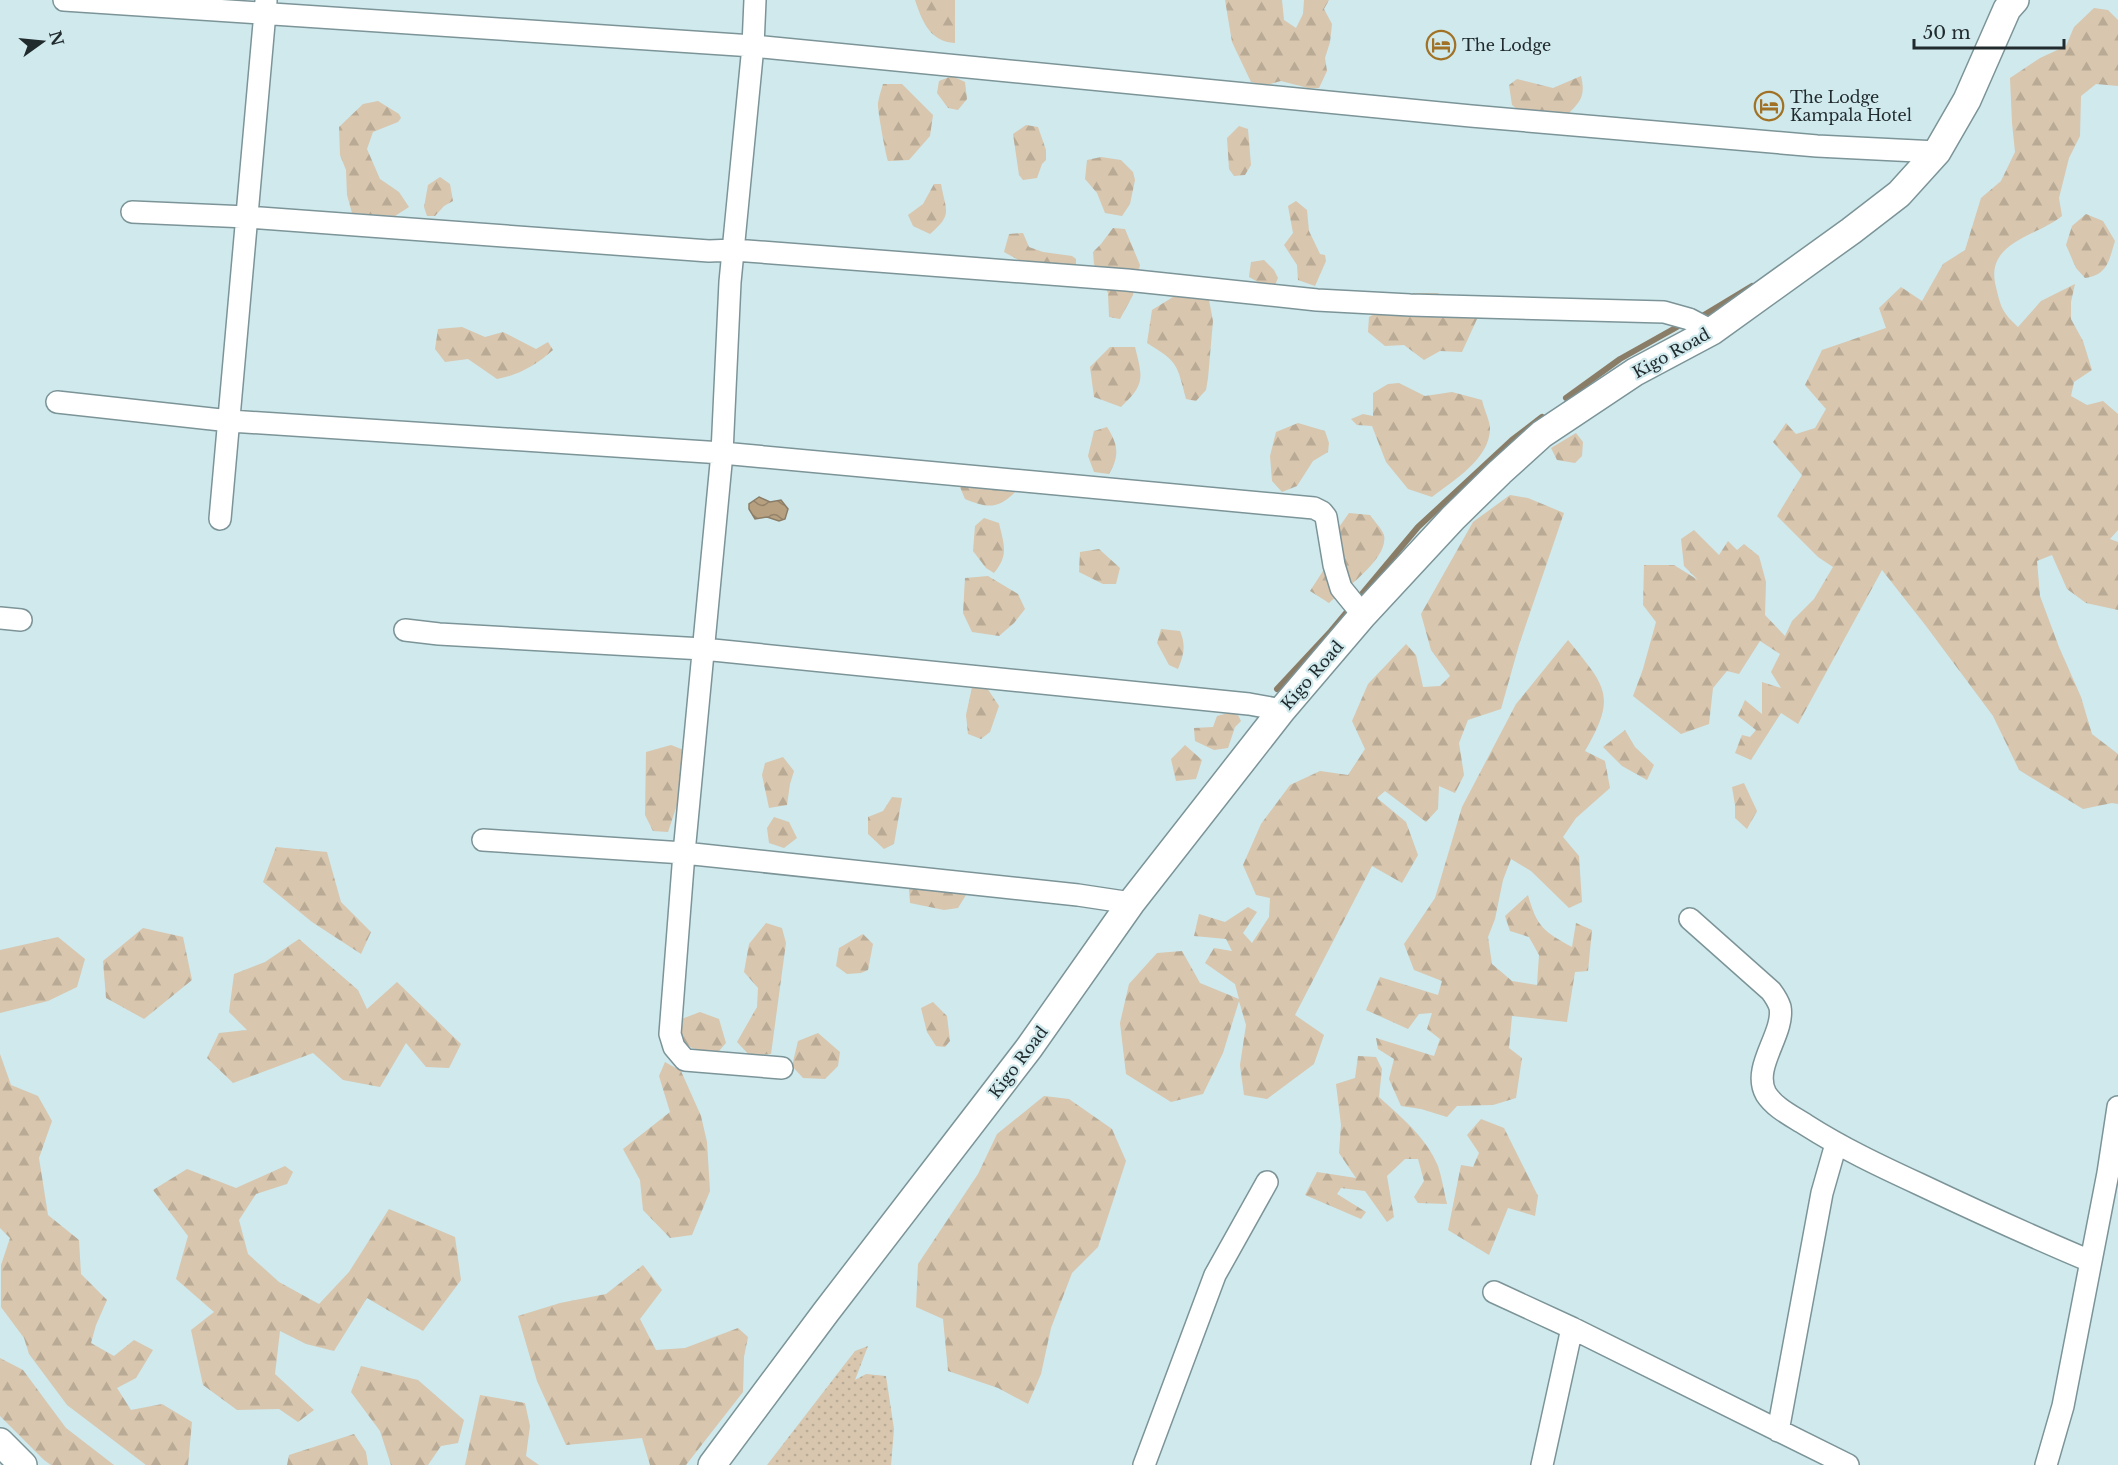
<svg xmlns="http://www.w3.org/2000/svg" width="2118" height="1465" viewBox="0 0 2118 1465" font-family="'Libre Baskerville',serif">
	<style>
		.grass { fill: url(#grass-dots) }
		.forest { fill: url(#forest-firs) }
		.water { fill: url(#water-waves); stroke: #8a7d67; stroke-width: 1.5 }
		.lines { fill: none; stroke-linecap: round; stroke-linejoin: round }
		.stream { stroke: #8a7d67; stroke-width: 6 }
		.minor-casing { stroke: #7c9498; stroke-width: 24 }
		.tertiary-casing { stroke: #7c9498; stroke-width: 30 }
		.minor { stroke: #fff; stroke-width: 21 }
		.tertiary { stroke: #fff; stroke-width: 27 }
		.labels { text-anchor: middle; stroke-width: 4.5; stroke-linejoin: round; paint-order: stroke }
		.poi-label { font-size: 16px; fill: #212b2d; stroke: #cfe9ed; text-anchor: start }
		.street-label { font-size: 16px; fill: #212b2d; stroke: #cfe9ed }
	</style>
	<defs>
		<pattern id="grass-dots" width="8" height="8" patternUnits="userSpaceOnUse" patternTransform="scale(1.5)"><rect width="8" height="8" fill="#d8c6ae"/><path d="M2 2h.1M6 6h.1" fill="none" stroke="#b9aa96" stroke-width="1.8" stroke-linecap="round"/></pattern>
		<pattern id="forest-firs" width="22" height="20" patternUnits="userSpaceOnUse" patternTransform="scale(1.5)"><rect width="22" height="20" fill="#d8c6ae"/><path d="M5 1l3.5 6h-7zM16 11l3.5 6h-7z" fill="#b9aa96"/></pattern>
		<pattern id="water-waves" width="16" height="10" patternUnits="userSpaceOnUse" patternTransform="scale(1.5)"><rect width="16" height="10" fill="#b7a080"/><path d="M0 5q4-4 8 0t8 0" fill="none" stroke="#948369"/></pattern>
	</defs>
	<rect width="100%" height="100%" fill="#cfe9ed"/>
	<path class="grass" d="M 868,1346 L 855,1380 L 866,1374 L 886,1376 L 894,1429 L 891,1465 L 767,1465 L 855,1351 Z"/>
	<path class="forest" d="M 915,0 L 955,0 L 955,43 C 930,42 922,21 915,0 Z
		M 1225,0 L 1282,0 L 1284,20 L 1296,28 L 1303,14 L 1304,0 L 1329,0 L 1324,9 L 1332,24 L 1330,42 L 1325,58 L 1327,71 L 1319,88 L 1308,88 L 1281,81 L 1266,85 L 1251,82 L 1232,42 Z
		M 2094,8 L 2108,10 L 2118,20 L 2118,86 L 2096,84 L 2081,96 L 2080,136 L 2069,158 L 2059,198 L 2062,216 C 2036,237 1984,242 1996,287 C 2001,308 2002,312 2018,327 L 2041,301 L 2075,284 L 2071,302 L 2071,319 L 2083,341 L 2092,370 L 2074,382 L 2071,396 L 2087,405 L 2103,401 L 2118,414 L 2118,530 L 2110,539 L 2118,542 L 2118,610 L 2086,603 L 2067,589 L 2052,555 L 2037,561 L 2040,596 L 2059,647 L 2081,697 L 2092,734 L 2118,754 L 2118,804 L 2112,803 L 2083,809 L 2019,770 L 1993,716 L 1926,626 L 1882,570 L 1798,724 L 1781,713 L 1751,760 L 1735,753 L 1742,735 L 1750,737 L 1756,730 L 1738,716 L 1745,700 L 1762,714 L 1762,682 L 1781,688 L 1771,672 L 1780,654 L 1760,641 L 1739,674 L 1727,671 L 1713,688 L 1709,724 L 1681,734 L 1633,696 L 1643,669 L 1656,622 L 1643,605 L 1644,565 L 1674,565 L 1698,580 L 1684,566 L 1681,539 L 1694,530 L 1719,555 L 1728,541 L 1737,550 L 1744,544 L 1759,556 L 1766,582 L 1765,615 L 1785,636 L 1792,621 L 1814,599 L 1833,567 L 1818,557 L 1777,516 L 1802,475 L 1773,442 L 1786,423 L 1796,434 L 1815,428 L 1826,409 L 1805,385 L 1822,350 L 1886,328 L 1879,308 L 1901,287 L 1922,301 L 1943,264 L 1965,250 L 1981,198 L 2001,181 L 2015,152 L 2012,123 L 2010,78 L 2040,58 L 2066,46 L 2074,27 Z
		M 952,76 L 965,82 L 967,99 L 958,110 L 948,108 L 937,93 L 939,81 Z
		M 1581,76 C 1586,97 1580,102 1566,116 L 1523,114 L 1512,105 L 1509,85 L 1517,79 L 1553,88 Z
		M 883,84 L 902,84 L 933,115 L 930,136 L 909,160 L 888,161 C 886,156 877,108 878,103 C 879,97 881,90 883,84 Z
		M 378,101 L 399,114 L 401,118 L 398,122 L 373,132 L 367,149 L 380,179 L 399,192 L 409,207 L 395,216 L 352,213 L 347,195 L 346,170 L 340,155 L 339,127 L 363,104 Z
		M 1026,125 L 1038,127 L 1046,150 L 1046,160 L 1042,164 L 1037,178 L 1023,180 L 1019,175 L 1013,134 Z
		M 1239,126 L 1248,129 L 1251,165 L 1245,175 L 1234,176 L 1229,169 L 1227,138 Z
		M 1101,157 L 1121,160 L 1133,172 L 1135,180 L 1130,204 L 1122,216 L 1105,213 L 1097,193 L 1085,179 L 1087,160 Z
		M 440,177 L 450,184 L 453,201 L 444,206 L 435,216 L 427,216 L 424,207 L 428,185 Z
		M 934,184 L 941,184 C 946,212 953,214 930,234 L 913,226 L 908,215 L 923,204 Z
		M 1296,201 L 1307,210 L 1309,231 L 1320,254 L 1325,255 L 1326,261 L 1315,286 L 1298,280 L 1297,265 L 1284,245 L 1293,233 L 1288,206 Z
		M 2086,214 L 2103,221 L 2115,241 C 2109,260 2108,275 2085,278 L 2076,268 L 2066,245 L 2072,226 Z
		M 1113,228 L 1125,229 L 1140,265 L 1133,295 L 1120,319 L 1109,317 L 1108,293 L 1094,264 L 1093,252 L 1101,244 Z
		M 1023,233 L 1029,247 L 1043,252 L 1072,256 L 1076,259 L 1076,264 L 1026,264 L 1004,252 L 1009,234 Z
		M 1264,260 L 1274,270 L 1278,278 L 1275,285 L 1267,287 L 1249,277 L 1251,262 Z
		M 1414,293 L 1438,293 L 1457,316 L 1464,295 L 1478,296 L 1486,314 L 1477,319 L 1462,352 L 1440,351 L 1424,360 L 1404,345 L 1385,346 L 1368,332 L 1369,317 Z
		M 1185,294 L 1209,300 L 1213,321 L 1208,378 L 1206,390 L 1196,401 L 1186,399 C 1177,364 1178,362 1147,343 L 1152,310 L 1173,297 Z
		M 462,327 L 485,337 L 503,332 L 536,349 L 548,342 L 553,350 C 536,365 519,375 497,379 L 468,359 L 445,362 L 435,349 L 438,329 Z
		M 1110,347 L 1135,347 C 1143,379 1145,384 1121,407 L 1094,397 L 1090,367 Z
		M 1399,383 L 1425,396 L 1452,392 L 1482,400 C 1484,409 1489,419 1490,427 C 1491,458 1454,480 1432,497 L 1408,489 L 1386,462 L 1372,426 L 1357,425 L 1351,419 L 1363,414 L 1373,416 L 1373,393 L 1388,384 Z
		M 1298,423 L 1325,431 L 1329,443 L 1328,452 L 1313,461 L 1297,486 L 1282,492 L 1272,481 L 1270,456 L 1276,432 Z
		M 1107,427 C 1118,444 1120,456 1109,474 L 1094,472 L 1088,456 L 1094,431 Z
		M 1576,433 L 1583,442 L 1582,456 L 1575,463 L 1557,460 L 1551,448 Z
		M 957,480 L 1016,491 C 998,510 987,508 965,499 Z
		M 1510,495 L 1528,498 L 1564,513 L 1519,645 L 1501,709 L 1468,720 L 1459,743 L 1464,775 L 1455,793 L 1439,786 L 1438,809 L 1426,822 L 1385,791 L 1377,798 L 1406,822 L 1418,855 L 1402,883 L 1372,866 L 1295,1015 L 1324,1035 L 1314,1064 L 1267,1099 L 1244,1095 L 1240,1065 L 1246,1025 L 1239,1001 L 1223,1053 L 1203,1094 L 1171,1102 L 1126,1074 L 1120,1023 L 1129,984 L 1157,953 L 1182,951 L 1200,983 L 1239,999 L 1235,984 L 1205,963 L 1214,948 L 1232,951 L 1226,939 L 1194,936 L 1199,914 L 1225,922 L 1248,907 L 1257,912 L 1243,933 L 1252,943 L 1269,917 L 1270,898 L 1256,895 L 1243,865 L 1261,824 L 1290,785 L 1320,771 L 1348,775 L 1365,749 L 1352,721 L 1368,684 L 1406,644 L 1416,655 L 1423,687 L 1440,686 L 1450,676 L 1431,650 L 1421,614 L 1473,522 Z
		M 1349,513 L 1370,515 C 1374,521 1382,529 1384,535 C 1389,558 1345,589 1329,603 L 1310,591 L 1323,571 L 1337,530 Z
		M 984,518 L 999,523 C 1004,545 1009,555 994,573 L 986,568 L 973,551 L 975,526 Z
		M 1099,549 L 1120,568 L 1116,584 L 1103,584 L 1079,572 L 1080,552 Z
		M 988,576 L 1018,594 L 1025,609 L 1014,623 L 999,636 L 972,632 L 963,613 L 965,578 Z
		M 1161,629 L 1180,631 C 1186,645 1184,655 1178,669 L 1169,665 L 1157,643 Z
		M 1568,640 C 1605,686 1618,695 1585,751 L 1605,761 L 1610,788 L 1576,818 L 1563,837 L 1579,856 L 1582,902 L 1569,908 L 1531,871 L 1511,859 L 1503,880 L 1495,919 L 1488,937 L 1492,964 L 1512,981 L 1537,985 L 1539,955 L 1529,937 L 1510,931 L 1505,916 L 1528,895 C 1537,927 1543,931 1572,947 L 1576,923 L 1592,930 L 1588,971 L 1575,972 L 1567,1022 L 1512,1016 L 1509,1048 L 1522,1058 L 1516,1098 L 1493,1105 L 1457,1106 L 1447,1117 L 1421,1109 L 1401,1106 L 1389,1079 L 1394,1059 L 1378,1049 L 1376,1038 L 1434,1056 L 1440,1039 L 1427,1029 L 1432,1013 L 1419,1014 L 1408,1029 L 1366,1010 L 1380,977 L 1438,995 L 1442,981 L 1414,970 L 1404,944 L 1435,898 L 1462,807 L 1516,704 Z
		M 972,687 L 987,688 L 999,706 L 990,732 L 981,739 L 968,734 L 966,715 Z
		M 1236,711 L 1241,721 L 1235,727 L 1228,748 L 1214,750 L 1195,741 L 1194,728 L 1213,727 L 1217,716 Z
		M 1625,730 L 1635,747 L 1654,765 L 1647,780 L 1622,766 L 1603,747 Z
		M 671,745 L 689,752 L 680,796 L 668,832 L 653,831 L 645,815 L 646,752 Z
		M 1185,745 L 1202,760 L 1196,779 L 1176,781 L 1171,759 Z
		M 783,757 L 794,771 L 790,784 L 787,805 L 769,808 L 762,775 L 765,763 Z
		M 1744,783 L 1757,811 L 1747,829 L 1735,818 L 1735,805 L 1732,787 Z
		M 892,797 L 902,798 L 894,844 L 884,849 L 868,834 L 868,817 L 883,811 Z
		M 774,817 L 789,822 L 797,838 L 784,848 L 769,843 L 767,828 Z
		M 276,847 L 327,852 L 341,902 L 371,932 L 361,954 L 312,922 L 263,882 Z
		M 927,888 L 952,888 L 966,895 L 958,908 L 944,910 L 910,903 L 909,889 Z
		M 766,923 L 782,928 L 786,943 L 771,1054 L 750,1056 L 737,1042 L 757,1007 L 758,988 L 744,972 L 749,944 Z
		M 143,928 L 183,937 L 192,980 L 144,1019 L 106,998 L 103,961 Z
		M 863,934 L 873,944 L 868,970 L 861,973 L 847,974 L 836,966 L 839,948 Z
		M 58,937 L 85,959 L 77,987 L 48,1001 L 0,1013 L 0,950 Z
		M 299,939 L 358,990 L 367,1009 L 397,982 L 461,1044 L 449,1068 L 426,1067 L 406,1043 L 380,1087 L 343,1080 L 313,1053 L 233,1083 L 207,1058 L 219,1033 L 247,1030 L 229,1012 L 234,974 L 265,962 Z
		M 933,1002 L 947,1016 L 950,1041 L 945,1047 L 936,1046 L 927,1032 L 921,1008 Z
		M 700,1012 L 719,1019 L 726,1043 L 719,1051 L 709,1053 L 683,1045 L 679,1020 Z
		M 818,1033 L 840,1052 L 838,1066 L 825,1079 L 803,1078 L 792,1066 L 798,1041 Z
		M 0,1054 L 11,1085 L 38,1096 L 52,1121 L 39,1158 L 48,1215 L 79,1240 L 81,1274 L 107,1300 L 96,1325 L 91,1343 L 114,1356 L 134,1340 L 153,1350 L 136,1378 L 117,1388 L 131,1410 L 162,1404 L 192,1422 L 188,1465 L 146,1465 L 67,1405 L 29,1354 L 24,1338 L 1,1307 L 1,1265 L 10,1238 L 0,1228 Z
		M 1358,1056 L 1376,1057 L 1382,1069 L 1379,1097 C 1402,1118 1426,1137 1438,1166 C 1442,1178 1444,1192 1447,1204 L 1418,1203 L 1414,1197 L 1424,1181 L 1418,1159 L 1405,1159 L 1387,1176 L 1394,1217 L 1387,1222 L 1365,1191 L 1341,1188 L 1337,1194 L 1366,1212 L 1361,1219 L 1305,1195 L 1317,1172 L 1356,1178 L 1339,1153 L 1341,1125 L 1336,1084 L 1355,1078 Z
		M 665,1062 L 681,1071 L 701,1116 L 707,1142 L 710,1191 L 692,1235 L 670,1238 L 643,1210 L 640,1180 L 623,1149 L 670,1112 L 659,1076 Z
		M 1044,1096 L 1069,1099 L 1112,1129 L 1126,1161 L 1098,1247 L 1072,1273 L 1051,1328 L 1041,1374 L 1028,1404 L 998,1388 L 948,1371 L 943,1319 L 916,1307 L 918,1264 L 978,1174 L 997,1134 Z
		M 1481,1119 L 1504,1128 L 1538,1196 L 1535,1216 L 1508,1208 L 1489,1255 L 1448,1230 L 1461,1165 L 1473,1167 L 1479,1153 L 1467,1135 Z
		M 285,1166 L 293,1172 L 287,1184 L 256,1194 L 239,1220 L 248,1254 L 279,1282 L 319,1304 L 349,1272 L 389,1209 L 455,1237 L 461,1280 L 423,1331 L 367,1298 L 334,1351 L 306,1344 L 280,1331 L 275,1374 L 314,1410 L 298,1422 L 279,1409 L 237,1410 L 203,1385 L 191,1330 L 214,1312 L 176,1279 L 188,1236 L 153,1190 L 187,1169 L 236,1188 Z
		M 643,1265 L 662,1290 L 640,1319 L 656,1350 L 685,1348 L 738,1328 L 748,1337 L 744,1357 L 743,1392 L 686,1465 L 650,1465 L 642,1438 L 566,1445 L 537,1381 L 518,1316 L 560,1303 L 606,1294 Z
		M 0,1358 L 23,1370 L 66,1428 L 114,1465 L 51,1465 L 44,1460 L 0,1416 Z
		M 361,1366 L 418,1380 L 464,1420 L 458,1443 L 441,1446 L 428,1465 L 391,1465 L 380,1431 L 351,1392 Z
		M 480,1395 L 525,1403 L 530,1426 L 526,1456 L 539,1465 L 465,1465 Z
		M 354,1434 L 366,1452 L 368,1465 L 287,1465 L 289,1455 Z"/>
	<path class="water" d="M 759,497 L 770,502 L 781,500 L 788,509 L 785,519 L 779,521 L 767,517 L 755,519 L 749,509 L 749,504 Z"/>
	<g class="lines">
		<path class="stream" d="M 1704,315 L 1752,286
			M 1566,398 L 1620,359 L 1677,327
			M 1277,689 L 1331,631 L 1418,527 L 1512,440 L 1542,417"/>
		<g class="minor-casing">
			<path id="minor" d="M 64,0 L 753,46 L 1471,116 L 1817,146 L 1937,152
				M 755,0 L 753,46 L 730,282 L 722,453 L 684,853 L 670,1034 L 674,1047 L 685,1060 L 782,1068
				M 132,212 L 247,217 L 709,251 L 734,250 L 1127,280 L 1317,300 L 1410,305 L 1664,312 L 1689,319 L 1712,331
				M 57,402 L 230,421 L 722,453 L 1314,508 L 1322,512 L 1326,517 L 1334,565 L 1341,588 L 1363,615
				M 220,519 L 266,1
				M 0,618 L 21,620
				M 405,630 L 439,634 L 703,649 L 1249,704 L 1282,710
				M 483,840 L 684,853 L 1078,895 L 1131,903
				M 1690,919 L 1771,991 C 1774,995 1778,1001 1780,1007 C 1785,1034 1751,1067 1766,1094 C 1775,1108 1792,1116 1806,1125 C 1842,1148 1880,1166 1919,1184 C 1976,1211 2033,1237 2090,1261
				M 1494,1292 L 1572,1328 L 1848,1465
				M 1778,1431 L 1822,1193 L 1836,1144
				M 1144,1465 L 1215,1275 L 1267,1182
				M 1542,1465 L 1572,1328
				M 2046,1465 L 2063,1406 L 2108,1173 L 2118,1107"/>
		</g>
		<g class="tertiary-casing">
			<path id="tertiary" d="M 0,1442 L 23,1465
				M 712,1465 L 826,1312 L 1029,1048 L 1131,903 L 1282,710 L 1363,615 L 1453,518 L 1500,472 L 1542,434 L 1635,372 L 1712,331 L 1851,231 L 1899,194 L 1937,152 L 1967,100 L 2007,9 L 2015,0"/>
		</g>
		<use href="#minor" class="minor"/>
		<use href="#tertiary" class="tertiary"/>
	</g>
	<defs>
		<g id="hotel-ring" transform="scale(1.5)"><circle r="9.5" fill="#cfe9ed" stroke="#a17225" stroke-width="1.5"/><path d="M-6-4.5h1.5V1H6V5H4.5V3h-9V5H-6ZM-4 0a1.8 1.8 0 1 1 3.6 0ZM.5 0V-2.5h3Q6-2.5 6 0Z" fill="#a17225"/></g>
	</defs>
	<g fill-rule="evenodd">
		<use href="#hotel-ring" x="1441" y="45"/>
		<use href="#hotel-ring" x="1769" y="106"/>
	</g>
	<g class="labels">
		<g class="poi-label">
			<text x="1462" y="51">The Lodge</text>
			<text x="1790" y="103">The Lodge<tspan x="1790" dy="18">Kampala Hotel</tspan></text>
		</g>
		<g class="street-label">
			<text transform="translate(1671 353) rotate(-29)" y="6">Kigo Road</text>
			<text transform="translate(1312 675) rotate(-49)" y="6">Kigo Road</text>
			<text transform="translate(1018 1062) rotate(-53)" y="6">Kigo Road</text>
		</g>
	</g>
	<g transform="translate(42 42) rotate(75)" stroke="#cfe9ed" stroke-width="4.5" paint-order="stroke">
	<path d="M0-4.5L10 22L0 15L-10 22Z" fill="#212b2d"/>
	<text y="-9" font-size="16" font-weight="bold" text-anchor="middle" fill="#212b2d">N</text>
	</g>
	<path d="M1914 39v9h150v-9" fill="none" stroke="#212b2d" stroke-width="3"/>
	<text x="1923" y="39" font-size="18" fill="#212b2d" stroke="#cfe9ed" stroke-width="4.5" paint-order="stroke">50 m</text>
</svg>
